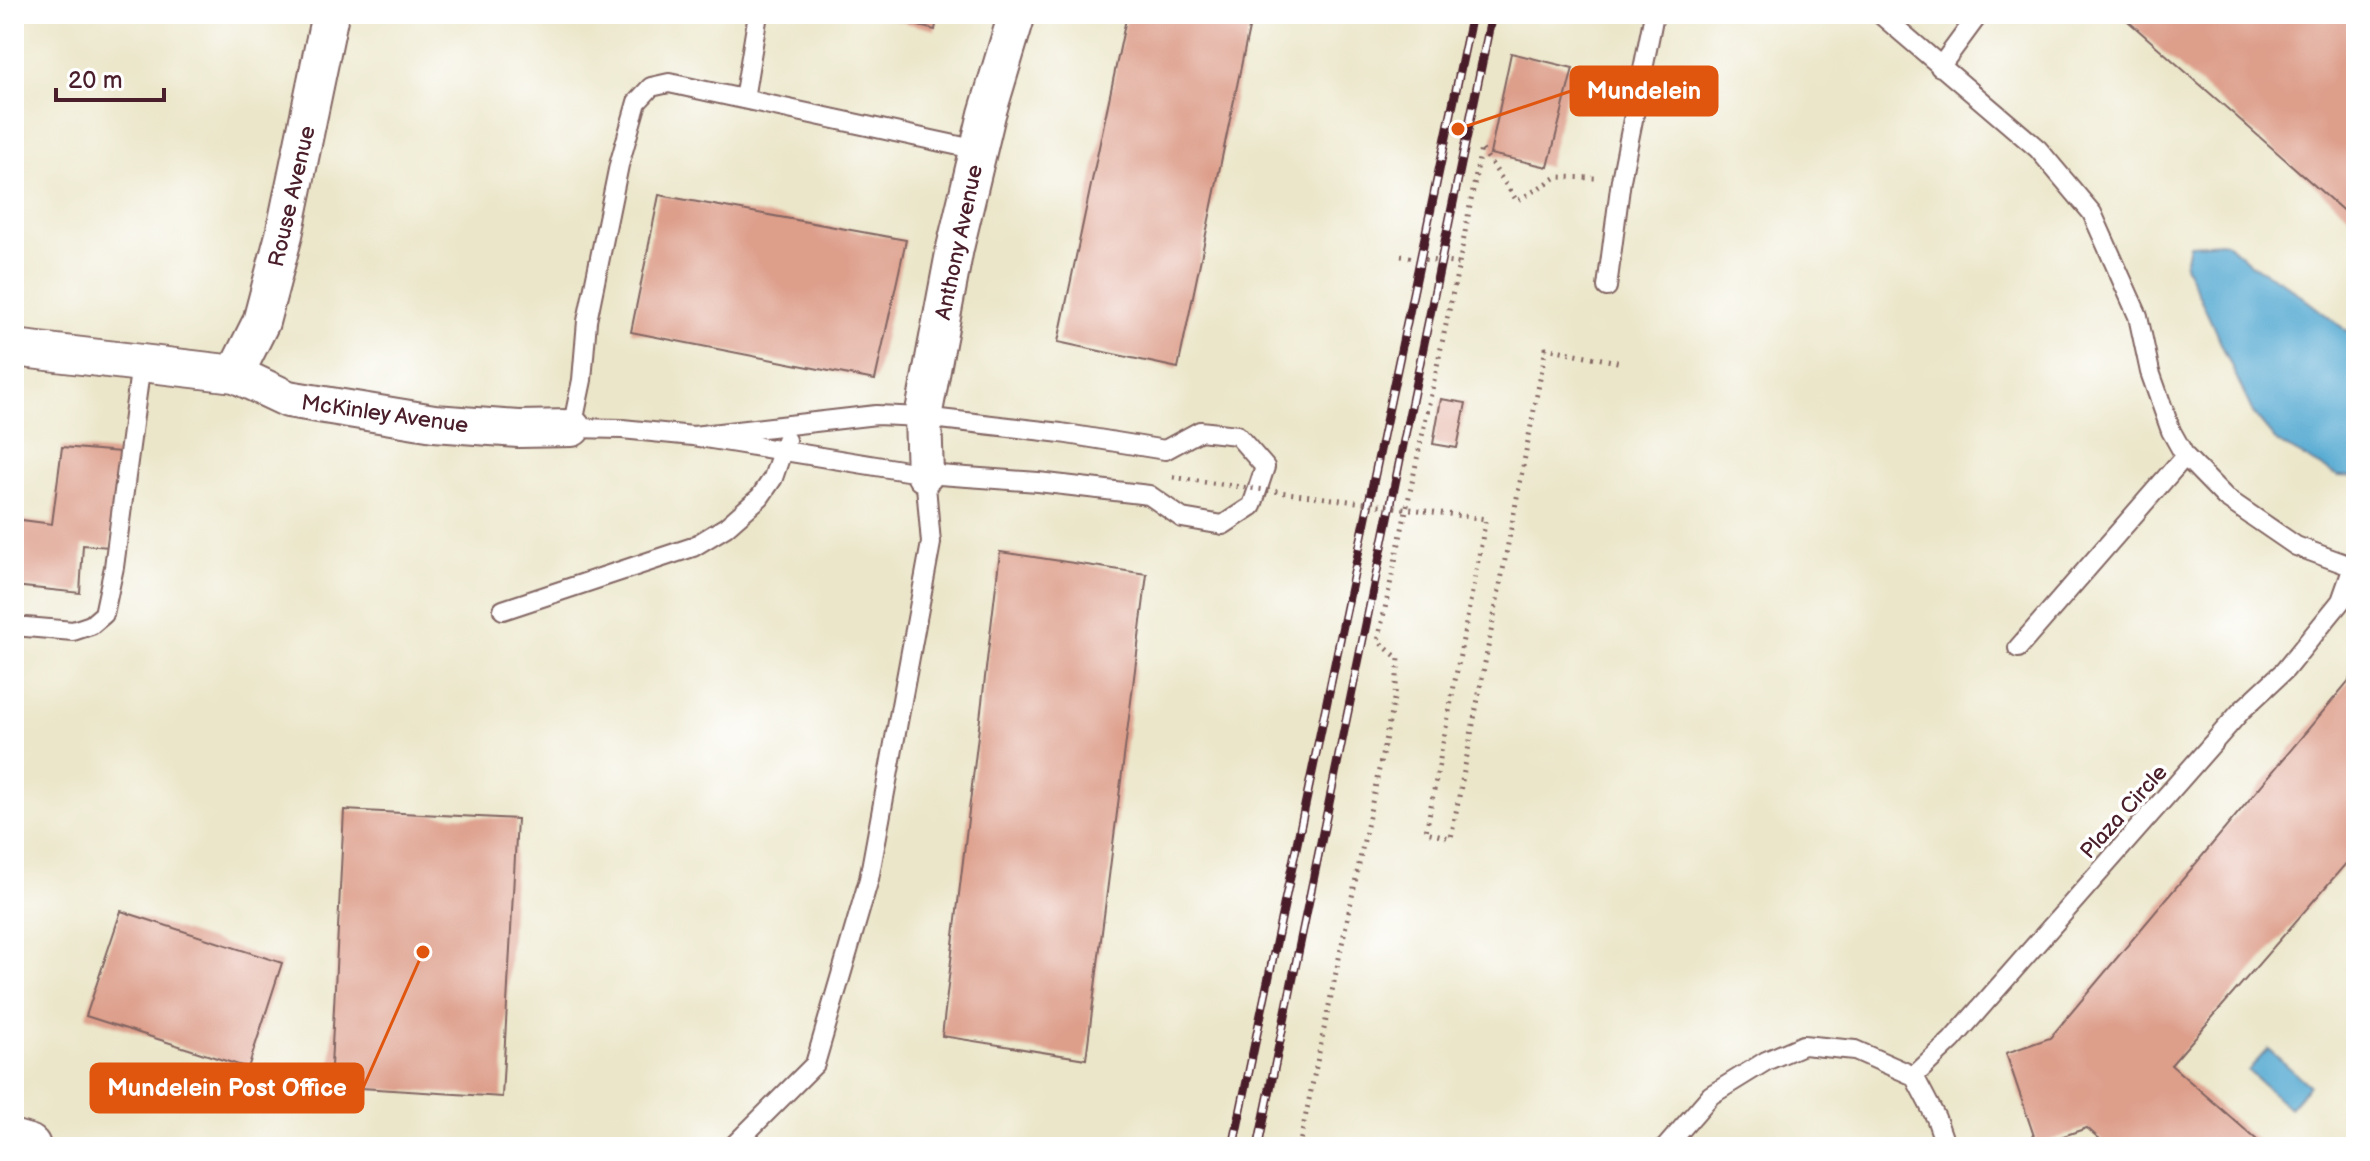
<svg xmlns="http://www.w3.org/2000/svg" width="2370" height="1161" viewBox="0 0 2370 1161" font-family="'Balsamiq Sans',sans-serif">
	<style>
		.water { fill: #57aad2; stroke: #50647e; stroke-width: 2 }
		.building { fill: #dd9e8a }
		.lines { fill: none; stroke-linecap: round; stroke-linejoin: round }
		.service-casing { stroke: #826562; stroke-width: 22 }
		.minor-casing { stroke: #826562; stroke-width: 40 }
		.tertiary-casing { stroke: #826562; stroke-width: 48 }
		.path { stroke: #826562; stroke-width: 5; stroke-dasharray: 2 6; stroke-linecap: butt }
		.service { stroke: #fff; stroke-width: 18 }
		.minor { stroke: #fff; stroke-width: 36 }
		.tertiary { stroke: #fff; stroke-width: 44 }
		.rail-casing { stroke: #4a1f2b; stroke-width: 9 }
		.rail { stroke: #fff; stroke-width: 6; stroke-dasharray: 18; stroke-linecap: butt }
		.path-bridge { stroke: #826562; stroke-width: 5; stroke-dasharray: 2 6; stroke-linecap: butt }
		.labels { text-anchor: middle; stroke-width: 7; stroke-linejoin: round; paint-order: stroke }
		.street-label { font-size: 22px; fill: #4a1f2b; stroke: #fff }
		.leader { fill: none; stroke: #e0560e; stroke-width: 3 }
		.callout-dot { fill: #e0560e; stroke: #fff; stroke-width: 3 }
		.callout { fill: #e0560e; stroke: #e0560e; stroke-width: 3 }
		.callout-label { font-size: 24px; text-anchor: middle; font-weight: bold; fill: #fff }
	</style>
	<rect width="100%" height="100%" fill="#fff"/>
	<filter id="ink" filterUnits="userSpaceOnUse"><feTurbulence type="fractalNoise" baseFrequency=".0125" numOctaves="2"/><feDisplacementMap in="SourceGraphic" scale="16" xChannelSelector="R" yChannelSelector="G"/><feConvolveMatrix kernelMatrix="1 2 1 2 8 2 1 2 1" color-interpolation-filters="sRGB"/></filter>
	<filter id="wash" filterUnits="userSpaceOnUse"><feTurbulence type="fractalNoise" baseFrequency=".006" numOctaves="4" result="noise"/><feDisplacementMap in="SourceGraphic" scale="32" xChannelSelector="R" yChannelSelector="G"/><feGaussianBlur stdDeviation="1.8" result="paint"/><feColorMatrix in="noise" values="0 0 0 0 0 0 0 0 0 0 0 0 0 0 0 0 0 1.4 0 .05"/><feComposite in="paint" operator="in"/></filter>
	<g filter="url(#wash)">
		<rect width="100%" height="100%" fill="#ebe6c9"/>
		<path class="water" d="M 2226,242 L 2251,264 L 2283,282 L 2356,338 L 2356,477 L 2338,476 L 2277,442 L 2253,413 L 2185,265 L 2189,244 Z
			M 2268,1049 L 2309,1085 L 2289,1108 L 2248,1071 Z"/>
		<g id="blocks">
			<path class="building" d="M 870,14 L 938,14 L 935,30 Z
				M 1127,14 L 1252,14 L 1178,368 L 1058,342 Z
				M 2120,14 L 2356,14 L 2356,222 Z
				M 1511,53 L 1573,68 L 1548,167 L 1490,154 Z
				M 659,195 L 906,240 L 875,380 L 631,332 Z
				M 1441,399 L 1466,403 L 1457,448 L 1433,444 Z
				M 62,447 L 120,452 L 110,547 L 83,545 L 80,593 L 14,586 L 14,519 L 52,524 Z
				M 1000,552 L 1147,574 L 1086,1059 L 942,1036 Z
				M 2356,672 L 2356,852 L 2171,1065 L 2265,1147 L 2109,1147 L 2087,1128 L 2037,1145 L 2006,1053 L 2050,1038 Z
				M 344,810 L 517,819 L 502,1097 L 330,1086 Z
				M 121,911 L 282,963 L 248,1068 L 86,1016 Z"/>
		</g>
	</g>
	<g filter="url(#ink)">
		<use href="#blocks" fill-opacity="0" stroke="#826562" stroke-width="2"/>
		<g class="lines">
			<g class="service-casing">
				<path id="service" d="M 1880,14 L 2038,149 L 2092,213 L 2138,316 L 2150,372 L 2171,431 L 2185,456 L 2226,498 L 2296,546 L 2356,568
					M 1940,67 L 1979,14
					M 744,99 L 758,14
					M 1607,287 L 1621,180 L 1654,14
					M 693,436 L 876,415 L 923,417 L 1061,433 L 1165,450 L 1200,431 L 1237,435 L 1265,467 L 1252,506 L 1223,525 L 1182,518 L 1149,495 L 1038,482 L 925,474 L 693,436 L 622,429 L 572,428 L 582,380 L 587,321 L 619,165 L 637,102 L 651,87 L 669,83 L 978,150
					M 503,610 L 693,547 L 726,527 L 760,497 L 773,478 L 786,440
					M 14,626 L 73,631 L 91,625 L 104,614 L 114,567 L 141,363
					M 2018,648 L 2185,456
					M 1914,1076 L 1936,1118 L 1946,1147
					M 732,1147 L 815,1064 L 869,879 L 931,543 L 925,474
					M 1666,1147 L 1711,1095 L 1766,1061 L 1803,1045 L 1855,1050 L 1914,1076 L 1952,1040 L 2241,711 L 2285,670 L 2341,601 L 2353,567"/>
			</g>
			<g class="minor-casing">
				<path id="minor" d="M 14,348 L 235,374 L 288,399 L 434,423 L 519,429 L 572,428
					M 235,374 L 261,322 L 284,235 L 330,14
					M 925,474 L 923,417 L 955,248 L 987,114 L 1017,14"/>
			</g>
			<g class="tertiary-casing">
				<path id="tertiary" d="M 14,1143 L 28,1147"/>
			</g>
			<path class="path" d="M 1401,256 L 1459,264
				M 1173,477 L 1204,482
				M 1425,511 L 1486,519 L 1426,832 L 1451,838 L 1546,348 L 1622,363
				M 1299,1147 L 1395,694 L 1399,659 L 1378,641 L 1459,264 L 1481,148 L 1517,201 L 1557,177 L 1596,178"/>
			<use href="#service" class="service"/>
			<use href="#minor" class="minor"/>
			<use href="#tertiary" class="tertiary"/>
			<g class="rail-casing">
				<path id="rail" d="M 1233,1147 L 1472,14
					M 1258,1147 L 1492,14"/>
			</g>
			<use href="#rail" class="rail"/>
			<path class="path-bridge" d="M 1204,482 L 1425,511"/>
		</g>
	</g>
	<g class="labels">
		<g class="street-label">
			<text transform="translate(291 196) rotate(-77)" y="8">Rouse Avenue</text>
			<text transform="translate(958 242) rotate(-78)" y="8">Anthony Avenue</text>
			<text transform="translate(385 413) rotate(8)" y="8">McKinley Avenue</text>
			<text transform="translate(2123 811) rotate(-48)" y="8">Plaza Circle</text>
		</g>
	</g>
	<path class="leader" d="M1458 129L1571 91M423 952L363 1088"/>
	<g class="callout-dot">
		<circle cx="1458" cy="129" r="8"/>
		<circle cx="423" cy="952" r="8"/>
	</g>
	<g class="callout">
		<rect x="1571" y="67" width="146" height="48" rx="8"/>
		<rect x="91" y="1064" width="272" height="48" rx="8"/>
	</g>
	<g class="callout-label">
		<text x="1644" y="99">Mundelein</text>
		<text x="227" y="1096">Mundelein Post Office</text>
	</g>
	<rect width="2370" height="1161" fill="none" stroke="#fff" stroke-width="48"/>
	<path d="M56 88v12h108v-12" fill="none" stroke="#4a1f2b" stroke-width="4"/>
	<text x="68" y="88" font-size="24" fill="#4a1f2b" stroke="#ffffff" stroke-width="6" paint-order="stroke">20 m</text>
</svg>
